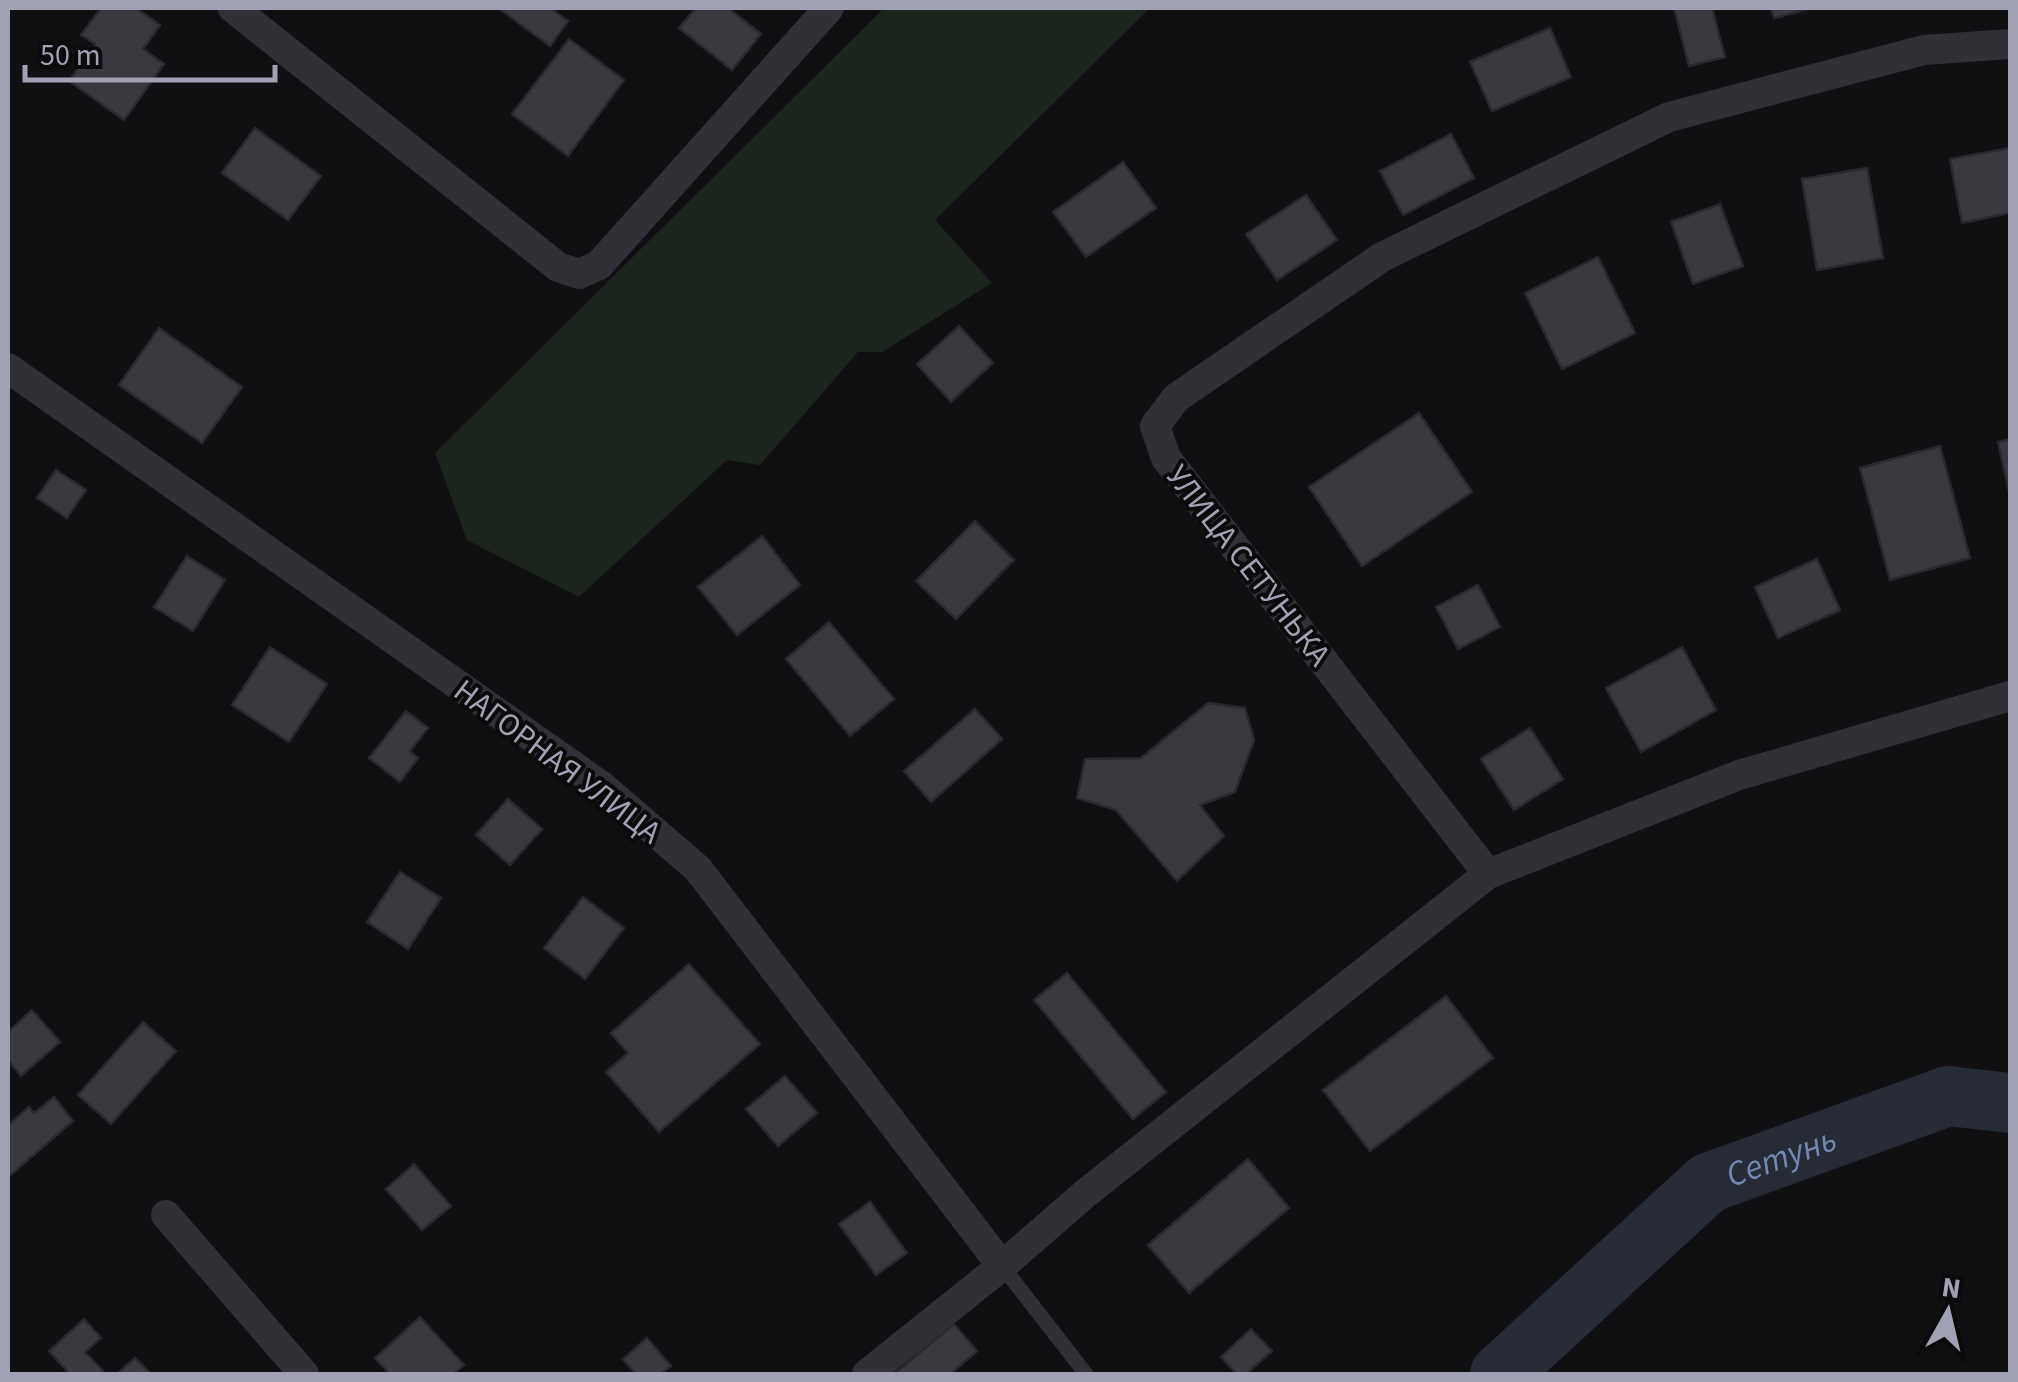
<svg xmlns="http://www.w3.org/2000/svg" width="2018" height="1382" viewBox="0 0 2018 1382" font-family="'Source Sans 3',sans-serif">
	<style>
		.green { fill: #1c241e }
		.lines { fill: none; stroke-linecap: round; stroke-linejoin: round }
		.river { stroke: #262b35; stroke-width: 60 }
		.building { fill: #3a393f; stroke: #2a292d; stroke-width: 2.5 }
		.lane { stroke: #313036; stroke-width: 15 }
		.street { stroke: #313036; stroke-width: 30 }
		.labels { text-anchor: middle; stroke-width: 8; stroke-linejoin: round; paint-order: stroke }
		.street-label { font-size: 32px; fill: #a0a2b3; stroke: #0b0b0c }
		.water-label { font-size: 35px; font-style: italic; fill: #7388b1; stroke: #0b0b0c }
	</style>
	<rect width="100%" height="100%" fill="#100f11"/>
	<path class="green" d="M 884,8 L 1150,8 L 935,220 L 992,283 L 882,352 L 858,352 L 760,465 L 727,460 L 579,597 L 467,540 L 435,453 Z"/>
	<g class="lines">
		<path class="river" id="s1" d="M 1500,1374 L 1708,1183 L 1948,1096 L 2010,1103"/>
	</g>
	<path class="building" d="M 101,8 L 136,8 L 160,25 L 143,49 L 164,64 L 124,120 L 69,81 L 95,44 L 81,35 Z
		M 498,8 L 550,8 L 568,21 L 550,46 Z
		M 696,8 L 728,8 L 761,34 L 732,70 L 679,28 Z
		M 1674,8 L 1712,8 L 1725,57 L 1689,66 Z
		M 1771,8 L 1812,8 L 1774,18 Z
		M 1550,28 L 1571,77 L 1492,111 L 1470,62 Z
		M 569,39 L 624,80 L 568,156 L 512,114 Z
		M 255,128 L 321,176 L 288,220 L 222,173 Z
		M 1451,134 L 1474,178 L 1403,215 L 1380,171 Z
		M 2010,148 L 2010,213 L 1962,223 L 1950,159 Z
		M 1123,162 L 1156,208 L 1086,257 L 1053,212 Z
		M 1867,168 L 1883,258 L 1817,270 L 1802,179 Z
		M 1306,195 L 1337,240 L 1277,280 L 1246,234 Z
		M 1720,204 L 1743,266 L 1693,284 L 1671,222 Z
		M 1598,257 L 1635,333 L 1562,369 L 1525,293 Z
		M 959,326 L 993,363 L 951,402 L 917,364 Z
		M 159,328 L 242,387 L 202,443 L 119,385 Z
		M 1419,413 L 1472,492 L 1362,566 L 1309,487 Z
		M 2010,439 L 2010,496 L 1998,442 Z
		M 1940,446 L 1970,558 L 1890,580 L 1860,468 Z
		M 56,470 L 86,490 L 67,518 L 37,498 Z
		M 975,521 L 1014,560 L 956,619 L 916,581 Z
		M 762,536 L 800,585 L 737,635 L 698,587 Z
		M 187,556 L 225,580 L 193,631 L 154,607 Z
		M 1817,559 L 1840,610 L 1778,638 L 1755,587 Z
		M 1478,585 L 1500,627 L 1458,649 L 1436,607 Z
		M 829,622 L 894,699 L 850,736 L 786,659 Z
		M 270,647 L 327,684 L 289,742 L 232,705 Z
		M 1682,647 L 1716,710 L 1641,752 L 1606,688 Z
		M 1208,703 L 1245,708 L 1254,740 L 1235,792 L 1200,805 L 1224,836 L 1177,881 L 1116,810 L 1077,798 L 1085,759 L 1141,758 Z
		M 975,709 L 1002,739 L 931,802 L 904,771 Z
		M 406,711 L 428,728 L 410,751 L 418,758 L 400,782 L 369,758 Z
		M 1530,728 L 1563,779 L 1514,810 L 1481,759 Z
		M 508,799 L 542,829 L 510,865 L 476,835 Z
		M 400,872 L 441,898 L 408,949 L 367,922 Z
		M 583,897 L 624,928 L 585,979 L 544,948 Z
		M 689,964 L 760,1044 L 659,1132 L 606,1072 L 628,1053 L 611,1033 Z
		M 1067,973 L 1166,1092 L 1133,1119 L 1034,1000 Z
		M 1446,996 L 1493,1058 L 1370,1151 L 1323,1090 Z
		M 32,1010 L 60,1042 L 21,1076 L 8,1060 L 8,1032 Z
		M 143,1022 L 176,1051 L 111,1124 L 78,1095 Z
		M 785,1076 L 817,1113 L 778,1146 L 746,1109 Z
		M 54,1097 L 73,1121 L 8,1177 L 8,1125 L 29,1107 L 34,1113 Z
		M 1248,1159 L 1289,1208 L 1189,1293 L 1148,1245 Z
		M 414,1164 L 451,1206 L 422,1230 L 386,1189 Z
		M 870,1202 L 907,1253 L 876,1275 L 839,1224 Z
		M 420,1317 L 464,1365 L 453,1374 L 390,1374 L 375,1358 Z
		M 84,1319 L 101,1338 L 85,1352 L 103,1371 L 99,1374 L 70,1374 L 49,1351 Z
		M 954,1324 L 977,1351 L 950,1374 L 894,1374 Z
		M 1251,1329 L 1272,1351 L 1246,1374 L 1237,1374 L 1221,1357 Z
		M 647,1338 L 671,1366 L 660,1374 L 636,1374 L 623,1359 Z
		M 135,1358 L 151,1374 L 117,1374 Z"/>
	<g class="lines">
		<path class="lane" d="M 1002,1266 L 1086,1374"/>
		<path class="street" d="M 233,8 L 558,267 L 579,274 L 599,265 L 829,8
			M 8,368 L 603,787 L 698,869 L 1002,1266
			M 1488,874 L 1166,458 L 1155,426 L 1176,398 L 1382,257 L 1669,117 L 1924,50 L 2010,44
			M 166,1215 L 304,1374
			M 867,1374 L 1002,1266 L 1086,1193 L 1488,874 L 1739,775 L 2010,696"/>
	</g>
	<g class="labels">
		<g class="street-label">
			<text transform="translate(1249 565) rotate(52)" y="11">УЛИЦА СЕТУНЬКА</text>
			<text transform="translate(558 761) rotate(37)" y="11">НАГОРНАЯ УЛИЦА</text>
		</g>
		<g class="water-label">
			<text dy="12" stroke="none"><textPath href="#s1" startOffset="360">Сетунь</textPath></text>
		</g>
	</g>
	<rect width="2018" height="1382" fill="none" stroke="#a0a2b3" stroke-width="20"/>
	<g transform="translate(1948 1312) rotate(8)" stroke="#0b0b0c" stroke-width="8" paint-order="stroke">
	<path d="M0-8L18 38L0 25L-18 38Z" fill="#a0a2b3"/>
	<text y="-15" font-size="28" font-weight="bold" text-anchor="middle" fill="#a0a2b3">N</text>
	</g>
	<path d="M25 65v15h250v-15" fill="none" stroke="#a0a2b3" stroke-width="5"/>
	<text x="40" y="65" font-size="30" fill="#a0a2b3" stroke="#0b0b0c" stroke-width="8" paint-order="stroke">50 m</text>
</svg>
